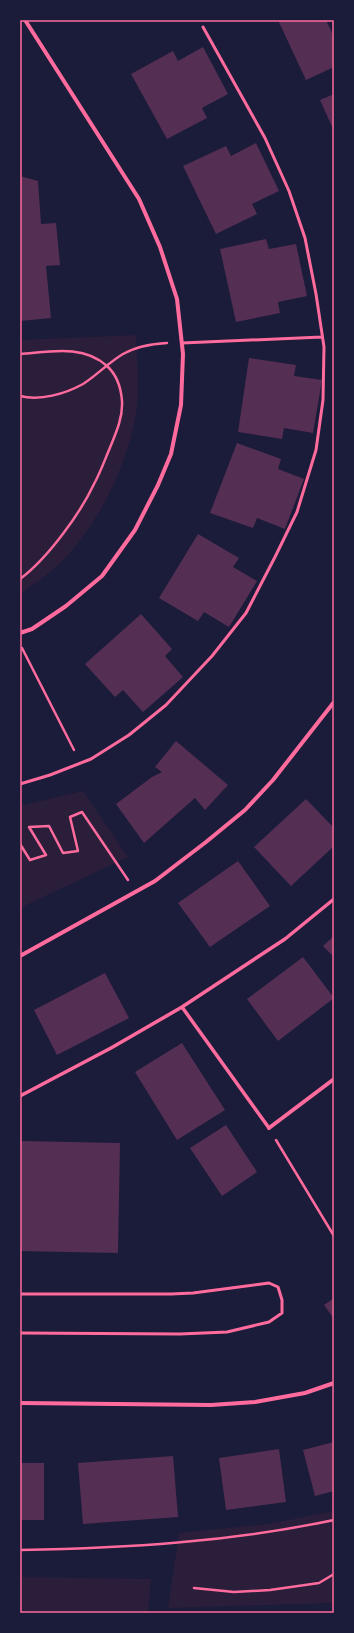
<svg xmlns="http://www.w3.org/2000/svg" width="354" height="1633" viewBox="0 0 354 1633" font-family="'Asap Condensed',sans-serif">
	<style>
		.green { fill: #2a1e3b }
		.building { fill: #542f53 }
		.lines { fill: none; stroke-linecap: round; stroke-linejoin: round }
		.path { stroke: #ff6b9d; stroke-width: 2.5 }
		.service { stroke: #ff6b9d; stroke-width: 3 }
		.pedestrian { stroke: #ff6b9d; stroke-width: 3.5 }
		.minor { stroke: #ff6b9d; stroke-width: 4 }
		.neatline { fill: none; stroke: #ff6b9d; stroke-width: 1.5 }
	</style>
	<rect width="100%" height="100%" fill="#1b1b3a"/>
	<path class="green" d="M 136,335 C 137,360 140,390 136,414 C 126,469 97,528 57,566 C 47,575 36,583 25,591 L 20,593 L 20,340 Z
		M 83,791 L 128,857 L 20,908 L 20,806 Z
		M 334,1511 L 334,1603 L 168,1608 L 179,1533 L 269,1524 Z
		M 20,1577 L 151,1579 L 148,1613 L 20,1613 Z"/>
	<path class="building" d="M 278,20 L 326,20 L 334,37 L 334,67 L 306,80 Z
		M 203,47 L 228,94 L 202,108 L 207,118 L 167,139 L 131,74 L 173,51 L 178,61 Z
		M 334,94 L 334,131 L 320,100 Z
		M 256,143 L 279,191 L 252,204 L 257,214 L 216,234 L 183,166 L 226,146 L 231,156 Z
		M 20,176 L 38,181 L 41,224 L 56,223 L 60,265 L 46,266 L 51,318 L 20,321 Z
		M 266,239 L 269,249 L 296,244 L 307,296 L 278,302 L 280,313 L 236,322 L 220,249 Z
		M 249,358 L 296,365 L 294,376 L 322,380 L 313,433 L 284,428 L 282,439 L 238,432 Z
		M 237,443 L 281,459 L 278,469 L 304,479 L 285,529 L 257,518 L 253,528 L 210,513 Z
		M 198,534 L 239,558 L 233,567 L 257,581 L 229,627 L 204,612 L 198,621 L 159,598 Z
		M 141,614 L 172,649 L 165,656 L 183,677 L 143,712 L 123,690 L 115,697 L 85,664 Z
		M 176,741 L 228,785 L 205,810 L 195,798 L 144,843 L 116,804 L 152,777 L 162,772 L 155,767 Z
		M 306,799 L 334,828 L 334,846 L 291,886 L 254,847 Z
		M 238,861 L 270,906 L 210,947 L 178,903 Z
		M 334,936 L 334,957 L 323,946 Z
		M 303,957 L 334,998 L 278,1041 L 247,999 Z
		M 105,973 L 129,1018 L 57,1055 L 34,1010 Z
		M 182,1043 L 225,1110 L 177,1140 L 135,1072 Z
		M 226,1125 L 257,1172 L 222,1196 L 190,1148 Z
		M 20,1141 L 120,1143 L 118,1253 L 20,1251 Z
		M 334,1298 L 334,1319 L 324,1305 Z
		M 334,1442 L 334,1491 L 315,1496 L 303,1450 Z
		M 279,1449 L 286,1502 L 226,1510 L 219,1458 Z
		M 173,1456 L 178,1517 L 83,1524 L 78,1463 Z
		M 20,1463 L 44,1463 L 44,1520 L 20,1520 Z"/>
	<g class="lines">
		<path class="path" d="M 20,354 C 49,352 83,344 107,366 C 117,375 121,388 122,401 C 123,419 115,435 109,450 C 104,462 100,473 94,484 C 80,514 47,559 20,579
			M 20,396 C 40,401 65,394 83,384 C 97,375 108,363 123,354 C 137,346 151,344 167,343
			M 22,648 L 74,750
			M 20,844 L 30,860 L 46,855 L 29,827 L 49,826 L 63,853 L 78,851 L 70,817 L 82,812 L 128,880
			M 276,1140 L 334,1236
			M 20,1550 C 126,1548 230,1542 334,1520
			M 194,1588 L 234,1592 L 270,1590 L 319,1583 L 334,1574"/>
		<path class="service" d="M 182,343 L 322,337
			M 20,784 L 50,775 L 91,759 L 129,735 L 166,705 L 212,656 L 246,613 L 275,557 L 297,512 L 316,450 L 323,400 L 324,347 L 316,294 L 305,238 L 289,191 L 265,138 L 203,27
			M 20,1294 L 171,1294 L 193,1293 L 269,1283 L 278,1287 L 282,1300 L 282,1313 L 269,1322 L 227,1332 L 180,1334 L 20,1333"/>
		<path class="pedestrian" d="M 182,1007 L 269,1128
			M 20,1096 L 111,1048 L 182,1007 L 285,939 L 334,899"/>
		<path class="minor" d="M 20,633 L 32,629 L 66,606 L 102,576 L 135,530 L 158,485 L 171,454 L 181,405 L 183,354 L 177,299 L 160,247 L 139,199 L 25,20
			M 20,956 L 155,881 L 206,842 L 245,810 L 273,780 L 334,702
			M 269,1128 L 334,1079
			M 20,1403 L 211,1405 L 255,1402 L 305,1393 L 334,1383"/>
	</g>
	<rect width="354" height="1633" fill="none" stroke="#1b1b3a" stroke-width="42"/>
	<rect x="21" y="21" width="312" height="1591" class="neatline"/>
</svg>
